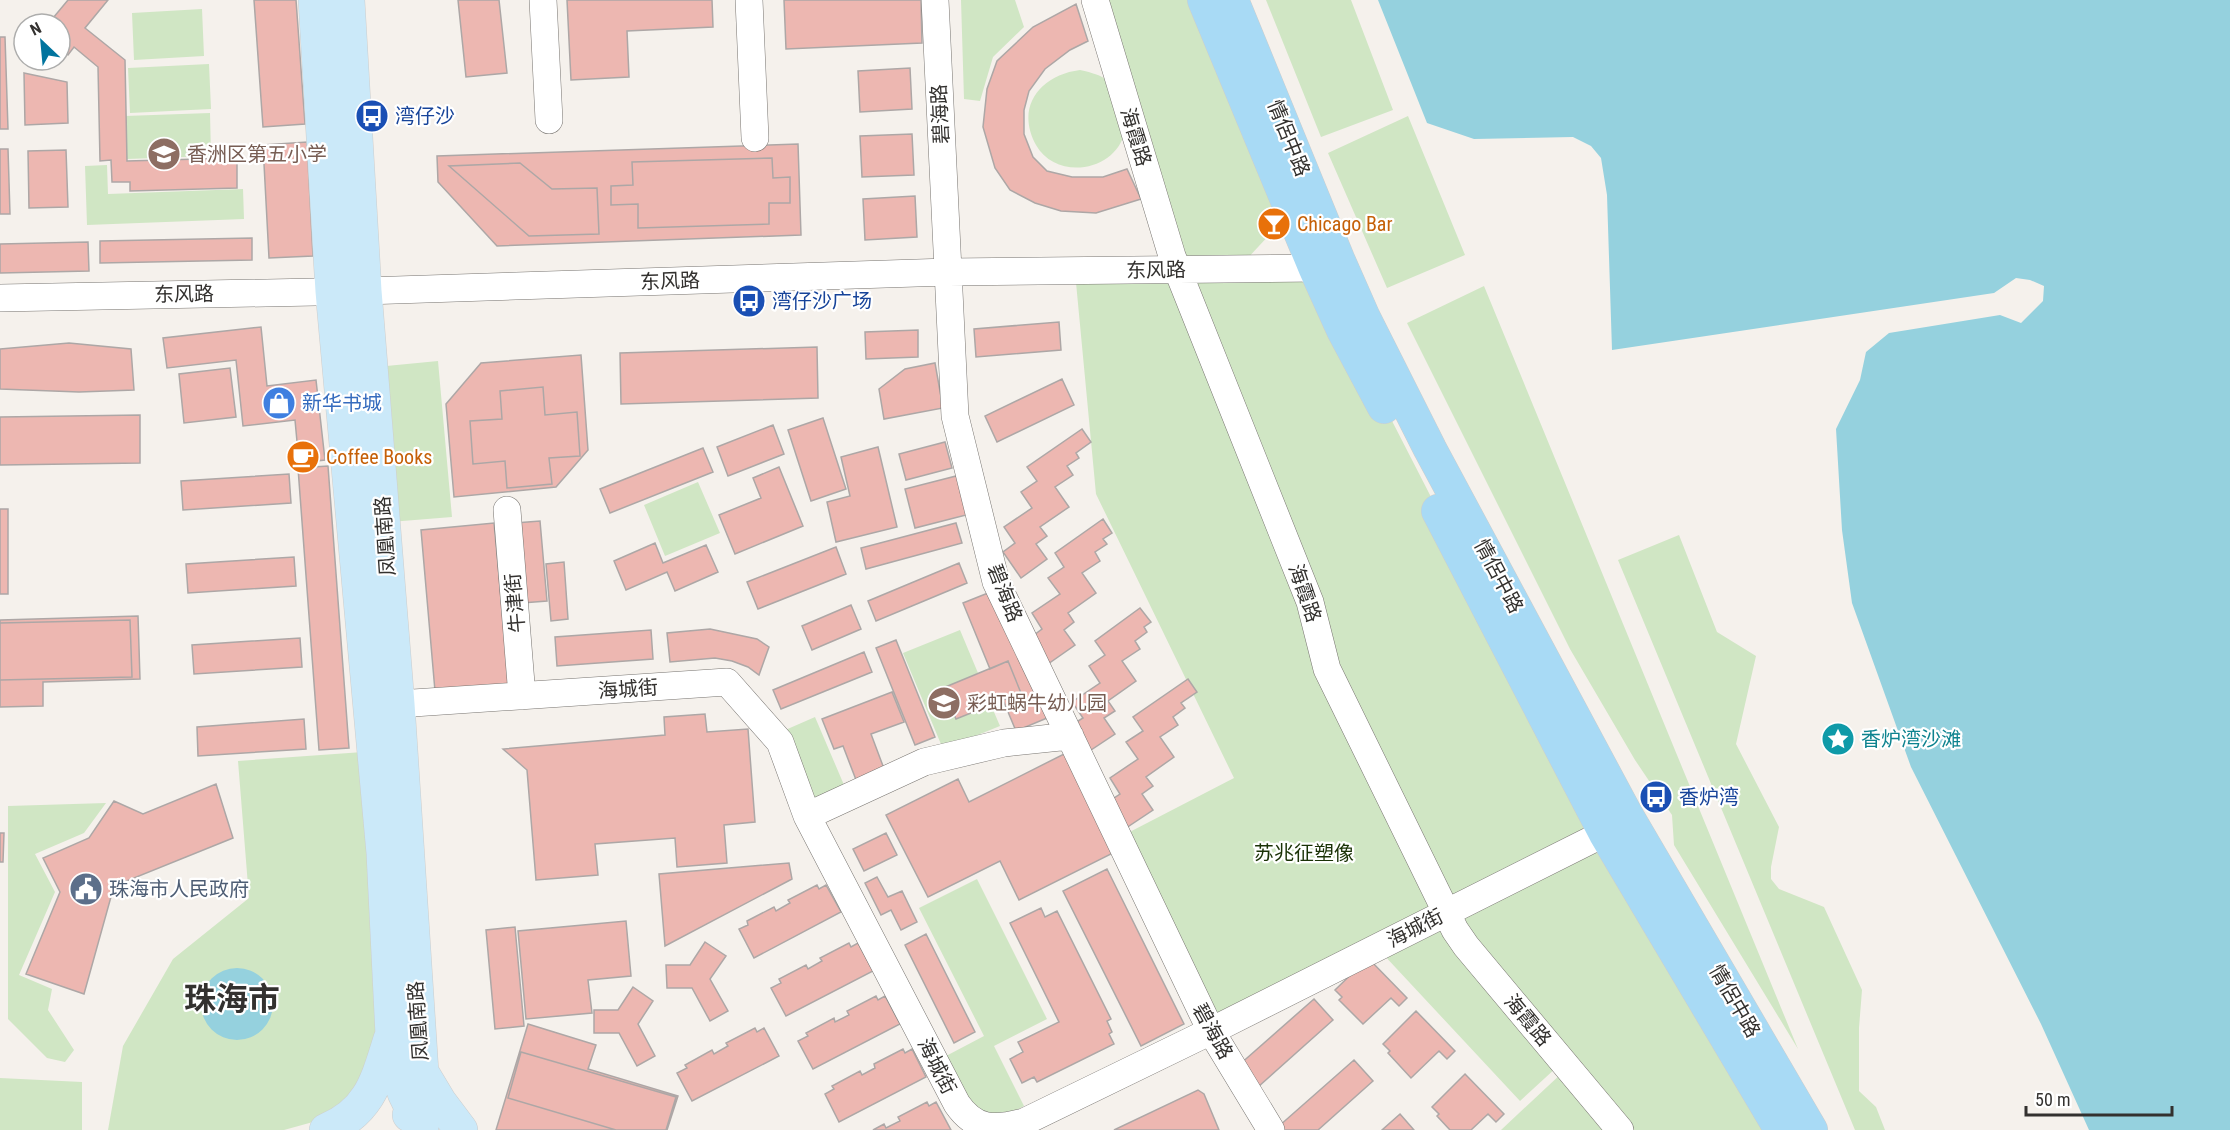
<svg xmlns="http://www.w3.org/2000/svg" width="2230" height="1130" viewBox="0 0 2230 1130" font-family="'Roboto Condensed','Noto Sans SC',sans-serif">
	<style>
		.green { fill: #d0e6c4 }
		.water { fill: #95d1de }
		.building { fill: #edb7b1; stroke: #ada7a6; stroke-width: 1.5 }
		.lines { fill: none; stroke-linecap: round; stroke-linejoin: round }
		.minor-casing { stroke: #787571; stroke-width: 28 }
		.major-casing { stroke: #cececd; stroke-width: 34 }
		.highway-casing { stroke: #cececd; stroke-width: 34 }
		.minor { stroke: #fff; stroke-width: 27 }
		.major { stroke: #cbe9f9; stroke-width: 33 }
		.highway { stroke: #a8daf5; stroke-width: 33 }
		.labels { text-anchor: middle; stroke-width: 4.5; stroke-linejoin: round; paint-order: stroke }
		.street-label { font-size: 20px; fill: #33312f; stroke: #fff }
		.transit-label { font-size: 20px; fill: #164399; stroke: #fff; text-anchor: start }
		.education-label { font-size: 20px; fill: #785e54; stroke: #fff; text-anchor: start }
		.food-label { font-size: 20px; fill: #c56008; stroke: #fff; text-anchor: start }
		.shop-label { font-size: 20px; fill: #366cbe; stroke: #fff; text-anchor: start }
		.culture-label { font-size: 20px; fill: #0d838f; stroke: #fff; text-anchor: start }
		.park-label { font-size: 20px; fill: #1a3206; stroke: #fff }
		.service-label { font-size: 20px; fill: #4e5e75; stroke: #fff; text-anchor: start }
		.town-label { font-size: 32px; font-weight: bold; fill: #33312f; stroke: #fff }
	</style>
	<rect width="100%" height="100%" fill="#f5f1ec"/>
	<path class="green" d="M 961,0 L 1015,0 L 1024,27 L 993,57 L 980,101 L 964,99 Z
		M 1107,0 L 1202,0 L 1287,216 L 1245,261 L 1182,261 Z
		M 1266,0 L 1351,0 L 1393,110 L 1321,137 Z
		M 202,9 L 204,56 L 134,60 L 132,13 Z
		M 209,64 L 211,109 L 130,113 L 128,68 Z
		M 1080,70 C 1106,76 1109,78 1118,103 C 1120,111 1127,122 1125,130 C 1118,171 1057,182 1036,145 C 1015,107 1040,75 1080,70 Z
		M 210,113 L 211,156 L 127,159 L 125,116 Z
		M 1408,116 L 1465,255 L 1387,288 L 1328,153 Z
		M 107,165 L 108,194 L 243,189 L 244,219 L 87,225 L 85,166 Z
		M 1314,269 L 1603,832 L 1446,912 L 1330,668 L 1178,271 Z
		M 1176,271 L 1309,602 L 1442,905 L 1212,1017 L 1120,837 L 1234,778 L 1096,494 L 1075,272 Z
		M 1484,286 L 1798,1049 L 1674,845 L 1672,815 L 1635,760 L 1570,649 L 1407,323 Z
		M 438,361 L 452,517 L 390,522 L 376,367 Z
		M 698,482 L 720,533 L 665,556 L 644,505 Z
		M 1679,535 L 1717,632 L 1756,656 L 1736,744 L 1779,827 L 1771,867 L 1771,879 L 1779,889 L 1824,907 L 1862,990 L 1859,1028 L 1859,1091 L 1876,1107 L 1885,1130 L 1855,1130 L 1618,560 Z
		M 960,630 L 978,673 L 943,689 L 956,719 L 991,705 L 1000,726 L 943,749 L 903,653 Z
		M 815,717 L 847,792 L 815,806 L 783,731 Z
		M 363,752 L 381,1034 L 359,1091 L 331,1117 L 284,1130 L 108,1130 L 123,1046 L 173,959 L 249,898 L 238,761 Z
		M 106,803 L 84,833 L 35,854 L 55,892 L 19,975 L 52,989 L 48,1010 L 74,1050 L 65,1062 L 47,1058 L 8,1019 L 8,806 Z
		M 1606,835 L 1765,1130 L 1621,1130 L 1447,914 Z
		M 977,879 L 1047,1019 L 994,1046 L 1024,1106 L 995,1121 L 973,1110 L 946,1056 L 984,1036 L 919,908 Z
		M 1443,922 L 1557,1067 L 1520,1101 L 1382,953 Z
		M 1563,1072 L 1611,1130 L 1501,1130 Z
		M 0,1078 L 82,1082 L 82,1130 L 0,1130 Z"/>
	<path class="water" d="M 1378,0 L 2230,0 L 2230,1130 L 2089,1130 L 2041,1024 L 1911,767 L 1852,603 L 1842,530 L 1836,429 L 1860,380 L 1866,352 L 1889,333 L 2000,315 L 2021,323 L 2043,301 L 2044,286 L 2030,280 L 2016,278 L 1994,293 L 1612,350 L 1607,195 L 1601,158 L 1591,146 L 1573,137 L 1474,139 L 1427,123 Z
		M201 1004a36 36 0 1 1 72 0a36 36 0 1 1-72 0Z"/>
	<path class="building" d="M 68,0 L 108,0 L 85,28 L 125,60 L 127,161 L 237,158 L 237,188 L 130,191 L 130,182 L 112,182 L 111,160 L 100,161 L 98,67 L 74,47 L 68,55 L 60,48 L 60,24 L 48,24 Z
		M 254,0 L 296,0 L 305,124 L 263,127 Z
		M 458,0 L 499,0 L 507,73 L 466,77 Z
		M 567,0 L 712,0 L 713,27 L 627,31 L 629,77 L 571,80 Z
		M 784,0 L 921,0 L 922,43 L 786,49 Z
		M 1076,4 L 1088,41 L 1070,50 L 1045,69 L 1029,91 L 1024,110 L 1024,134 L 1033,157 L 1047,171 L 1072,177 L 1103,177 L 1127,169 L 1141,199 L 1096,213 L 1061,211 L 1035,203 L 1010,190 L 995,168 L 983,127 L 987,89 L 997,61 L 1033,27 Z
		M 0,37 L 5,37 L 8,129 L 0,129 Z
		M 910,68 L 912,109 L 860,112 L 858,71 Z
		M 24,73 L 67,82 L 68,123 L 25,125 Z
		M 912,134 L 914,175 L 862,177 L 860,136 Z
		M 307,142 L 313,256 L 269,258 L 263,145 Z
		M 798,144 L 801,235 L 497,246 L 438,182 L 437,156 Z
		M 0,149 L 8,149 L 10,214 L 0,214 Z
		M 66,150 L 68,207 L 29,208 L 28,151 Z
		M 772,158 L 773,178 L 790,177 L 790,203 L 769,203 L 769,224 L 638,228 L 638,204 L 611,205 L 611,186 L 633,185 L 632,162 Z
		M 520,163 L 552,189 L 597,188 L 599,234 L 529,236 L 449,166 Z
		M 915,196 L 917,237 L 865,240 L 863,199 Z
		M 252,238 L 252,260 L 100,263 L 100,241 Z
		M 88,242 L 89,271 L 0,273 L 0,244 Z
		M 1059,322 L 1061,350 L 976,357 L 974,329 Z
		M 261,327 L 267,386 L 316,380 L 325,460 L 299,463 L 295,420 L 243,426 L 236,360 L 167,368 L 163,338 Z
		M 918,330 L 918,357 L 866,359 L 865,332 Z
		M 69,343 L 131,349 L 134,390 L 79,392 L 0,389 L 0,349 Z
		M 817,347 L 818,398 L 621,404 L 620,353 Z
		M 581,355 L 588,450 L 556,487 L 454,497 L 446,404 L 481,363 Z
		M 935,363 L 943,408 L 884,419 L 879,389 L 905,369 Z
		M 230,368 L 236,417 L 184,423 L 179,374 Z
		M 1062,379 L 1074,405 L 997,442 L 985,416 Z
		M 543,387 L 545,415 L 577,412 L 580,456 L 549,458 L 552,484 L 507,488 L 505,461 L 473,464 L 470,421 L 502,419 L 500,391 Z
		M 140,415 L 140,463 L 0,465 L 0,417 Z
		M 823,418 L 846,489 L 811,501 L 788,430 Z
		M 773,425 L 784,454 L 728,476 L 717,447 Z
		M 1082,429 L 1091,442 L 1076,453 L 1079,458 L 1067,466 L 1073,475 L 1055,487 L 1069,507 L 1040,527 L 1047,536 L 1036,544 L 1047,559 L 1021,578 L 1003,552 L 1015,543 L 1004,527 L 1032,508 L 1021,492 L 1037,481 L 1027,467 Z
		M 945,442 L 952,468 L 906,480 L 899,454 Z
		M 878,447 L 897,527 L 836,542 L 827,502 L 850,496 L 841,457 Z
		M 703,448 L 713,472 L 610,513 L 600,489 Z
		M 328,466 L 349,748 L 319,750 L 298,468 Z
		M 779,467 L 803,526 L 735,554 L 719,515 L 761,498 L 753,478 Z
		M 289,474 L 291,503 L 183,510 L 181,481 Z
		M 960,475 L 970,514 L 915,528 L 905,489 Z
		M 0,509 L 8,509 L 8,594 L 0,594 Z
		M 1103,519 L 1112,533 L 1103,539 L 1107,544 L 1095,552 L 1100,561 L 1082,573 L 1096,593 L 1068,613 L 1074,622 L 1064,630 L 1075,645 L 1048,664 L 1030,638 L 1042,629 L 1032,613 L 1060,594 L 1048,578 L 1064,567 L 1055,553 Z
		M 540,521 L 547,601 L 522,603 L 515,523 Z
		M 494,523 L 509,684 L 435,691 L 421,530 Z
		M 956,523 L 962,543 L 866,569 L 861,548 Z
		M 655,543 L 663,563 L 706,545 L 718,572 L 675,591 L 667,572 L 626,590 L 614,561 Z
		M 836,547 L 846,574 L 758,609 L 747,582 Z
		M 294,557 L 296,586 L 188,593 L 186,564 Z
		M 564,562 L 568,619 L 551,621 L 546,564 Z
		M 959,563 L 967,583 L 876,621 L 868,601 Z
		M 993,591 L 1047,718 L 1016,731 L 1003,700 L 1021,693 L 1008,661 L 990,669 L 963,603 Z
		M 851,605 L 861,629 L 812,650 L 802,626 Z
		M 1140,608 L 1151,622 L 1144,627 L 1147,632 L 1135,641 L 1140,649 L 1122,661 L 1136,681 L 1108,701 L 1115,711 L 1104,718 L 1115,734 L 1088,752 L 1070,726 L 1083,718 L 1072,702 L 1100,683 L 1089,666 L 1105,655 L 1095,641 Z
		M 138,616 L 140,679 L 43,682 L 43,706 L 0,707 L 0,620 Z
		M 130,620 L 132,677 L 0,680 L 0,623 Z
		M 710,629 L 757,639 L 769,647 L 759,675 L 748,667 L 732,661 L 715,658 L 670,662 L 667,633 Z
		M 651,630 L 653,659 L 557,666 L 555,637 Z
		M 300,638 L 302,667 L 194,674 L 192,645 Z
		M 896,640 L 935,737 L 915,745 L 876,648 Z
		M 864,652 L 872,672 L 781,709 L 773,690 Z
		M 1008,661 L 1021,693 L 956,719 L 943,688 Z
		M 1188,679 L 1197,692 L 1181,703 L 1185,708 L 1173,717 L 1178,725 L 1160,737 L 1174,757 L 1146,777 L 1153,786 L 1142,794 L 1153,810 L 1126,828 L 1108,802 L 1120,794 L 1110,778 L 1138,759 L 1126,742 L 1143,731 L 1133,717 Z
		M 892,692 L 904,722 L 871,734 L 886,774 L 858,785 L 843,746 L 834,749 L 822,719 Z
		M 705,714 L 707,732 L 748,729 L 755,822 L 724,825 L 727,863 L 677,867 L 675,838 L 595,844 L 598,875 L 536,880 L 527,770 L 503,749 L 665,735 L 664,717 Z
		M 304,719 L 306,749 L 198,756 L 197,727 Z
		M 1068,752 L 1117,851 L 1019,900 L 1000,861 L 928,897 L 886,815 L 958,779 L 969,802 Z
		M 216,784 L 233,838 L 114,886 L 84,994 L 26,974 L 60,892 L 43,858 L 89,838 L 114,801 L 143,814 Z
		M 0,833 L 4,833 L 3,862 L 0,862 Z
		M 886,833 L 897,855 L 864,871 L 853,849 Z
		M 789,863 L 792,879 L 665,946 L 659,874 Z
		M 1107,869 L 1184,1024 L 1141,1046 L 1063,891 Z
		M 877,877 L 888,897 L 902,891 L 917,922 L 901,930 L 891,910 L 881,915 L 865,883 Z
		M 817,885 L 819,889 L 826,885 L 841,912 L 754,958 L 739,929 L 748,925 L 747,921 L 774,907 L 776,911 L 790,903 L 788,900 Z
		M 1041,908 L 1045,917 L 1057,911 L 1111,1019 L 1107,1021 L 1112,1032 L 1109,1034 L 1114,1044 L 1037,1082 L 1034,1077 L 1022,1083 L 1010,1059 L 1023,1052 L 1018,1042 L 1059,1022 L 1010,923 Z
		M 626,921 L 631,976 L 588,980 L 592,1013 L 526,1019 L 518,931 Z
		M 515,927 L 524,1026 L 495,1029 L 486,930 Z
		M 926,934 L 975,1032 L 954,1043 L 905,945 Z
		M 705,942 L 726,956 L 710,979 L 728,1011 L 710,1021 L 692,988 L 667,988 L 666,965 L 690,965 Z
		M 849,943 L 851,947 L 858,943 L 873,971 L 786,1016 L 771,988 L 781,983 L 779,979 L 806,965 L 808,969 L 822,961 L 820,958 Z
		M 1368,958 L 1407,998 L 1399,1006 L 1391,998 L 1363,1024 L 1339,1000 L 1342,997 L 1335,990 Z
		M 633,987 L 653,1001 L 638,1024 L 655,1056 L 637,1066 L 619,1033 L 594,1033 L 594,1010 L 618,1010 Z
		M 876,996 L 878,1000 L 885,996 L 900,1024 L 813,1069 L 798,1041 L 808,1036 L 806,1033 L 834,1018 L 835,1022 L 849,1015 L 847,1011 Z
		M 1314,999 L 1333,1020 L 1258,1087 L 1239,1065 Z
		M 1416,1011 L 1455,1051 L 1447,1059 L 1439,1051 L 1411,1078 L 1388,1053 L 1390,1051 L 1383,1044 Z
		M 528,1024 L 596,1045 L 588,1069 L 678,1096 L 667,1130 L 496,1130 Z
		M 755,1028 L 757,1032 L 764,1028 L 779,1056 L 692,1101 L 677,1073 L 687,1068 L 685,1065 L 712,1050 L 714,1054 L 728,1046 L 726,1043 Z
		M 903,1049 L 905,1053 L 912,1049 L 926,1077 L 839,1122 L 825,1094 L 834,1089 L 832,1086 L 860,1071 L 862,1075 L 875,1068 L 874,1064 Z
		M 521,1052 L 676,1097 L 666,1130 L 616,1130 L 508,1098 Z
		M 1354,1060 L 1373,1081 L 1318,1130 L 1282,1130 L 1279,1126 Z
		M 1465,1074 L 1504,1114 L 1496,1122 L 1488,1114 L 1471,1130 L 1450,1130 L 1437,1116 L 1439,1114 L 1432,1107 Z
		M 1198,1090 L 1204,1094 L 1219,1130 L 1114,1130 Z
		M 927,1102 L 929,1106 L 936,1102 L 951,1130 L 873,1130 L 884,1124 L 886,1128 L 900,1121 L 898,1117 Z
		M 1400,1114 L 1414,1130 L 1382,1130 Z"/>
	<g class="lines">
		<g class="minor-casing">
			<path id="minor" d="M 543,0 L 549,120
				M 749,0 L 755,138
				M 935,0 L 955,416 L 996,582 L 1211,1031 L 1271,1130
				M 1095,0 L 1172,256 L 1310,602 L 1327,669 L 1455,930 L 1466,946 L 1620,1130
				M 0,298 L 365,291 L 948,272 L 1315,268 L 1332,261
				M 507,510 L 522,696
				M 398,704 L 727,682 L 780,742 L 807,816 L 957,1104 C 975,1130 994,1130 1024,1122 L 1211,1031 L 1605,833
				M 807,816 L 924,762 L 1004,743 L 1070,736"/>
		</g>
		<g class="major-casing">
			<path id="major" d="M 315,0 L 332,291 L 383,853 L 392,1035 L 398,1074 L 404,1093 L 422,1130
				M 348,0 L 365,291 L 398,704 L 422,1072 L 409,1115
				M 422,1072 L 440,1102 L 461,1130
				M 326,1130 C 370,1112 377,1080 390,1039"/>
		</g>
		<g class="highway-casing">
			<path id="highway" d="M 1204,0 L 1315,268 L 1343,330 L 1384,407
				M 1232,0 L 1338,259 L 1364,318 L 1430,449 L 1626,814 L 1811,1130
				M 1438,511 L 1605,833 L 1781,1130"/>
		</g>
		<use href="#minor" class="minor"/>
		<use href="#major" class="major"/>
		<use href="#highway" class="highway"/>
	</g>
	<defs>
		<g id="bus-disc" transform="scale(1.725)"><circle r="9.5" fill="#1a4fb4" stroke="#fff"/><path d="M-5-6H5V4H4V6H2V4H-2V6H-4V4H-5ZM-3.5-4V0h7V-4ZM-3.5 1.2v1.5H-2V1.2ZM2 1.2v1.5H3.5V1.2Z" fill="#fff"/></g>
		<g id="school-disc" transform="scale(1.725)"><circle r="9.5" fill="#8d6e63" stroke="#fff"/><path d="M0-5L7-2L0 1L-7-2ZM-4 1L0 2.5L4 1V4Q0 6-4 4Z" fill="#fff"/></g>
		<g id="bar-disc" transform="scale(1.725)"><circle r="9.5" fill="#e8710a" stroke="#fff"/><path d="M-6-5H6L.8 .8V4.5H3.5V6h-7V4.5H-.8V.8Z" fill="#fff"/></g>
		<g id="shop-disc" transform="scale(1.725)"><circle r="9.5" fill="#3f7fe0" stroke="#fff"/><path d="M-5-2.5h2.3a2.7 3.5 0 0 1 5.4 0H5L5.5 6h-11ZM-1.5-2.5h3a1.5 2.3 0 0 0-3 0Z" fill="#fff"/></g>
		<g id="cafe-disc" transform="scale(1.725)"><circle r="9.5" fill="#e8710a" stroke="#fff"/><path d="M-5.5-4.5H6V0H3Q3 3.5 0 3.5H-2.5Q-5.5 3.5-5.5 0ZM3-3.2v2h1.7v-2ZM-6 4.5H4V6H-6Z" fill="#fff"/></g>
		<g id="sight-disc" transform="scale(1.725)"><circle r="9.5" fill="#0f9aa8" stroke="#fff"/><path d="M0-6L1.8-2.2L6-1.7L2.9 1.2L3.7 5.4L0 3.3L-3.7 5.4L-2.9 1.2L-6-1.7L-1.8-2.2Z" fill="#fff"/></g>
		<g id="civic-disc" transform="scale(1.725)"><circle r="9.5" fill="#5c6f8a" stroke="#fff"/><path d="M-.6-6.5H3V-4.5H.6V-3L4-1V1h2V6H-6V1h2V-1L-.6-3ZM-1.2 2.5V6h2.4V2.5Z" fill="#fff"/></g>
	</defs>
	<g fill-rule="evenodd">
		<use href="#bus-disc" x="372" y="116"/>
		<use href="#school-disc" x="164" y="154"/>
		<use href="#bar-disc" x="1274" y="224"/>
		<use href="#bus-disc" x="749" y="301"/>
		<use href="#shop-disc" x="279" y="403"/>
		<use href="#cafe-disc" x="303" y="457"/>
		<use href="#school-disc" x="944" y="703"/>
		<use href="#sight-disc" x="1838" y="739"/>
		<use href="#bus-disc" x="1656" y="797"/>
		<use href="#civic-disc" x="86" y="889"/>
	</g>
	<g class="labels">
		<g class="street-label">
			<text transform="translate(940 114) rotate(-93)" y="7">碧海路</text>
			<text transform="translate(1136 137) rotate(73)" y="7">海霞路</text>
			<text transform="translate(1289 138) rotate(68)" y="7">情侶中路</text>
			<text transform="translate(1156 270) rotate(-1)" y="7">东风路</text>
			<text transform="translate(670 281) rotate(-2)" y="7">东风路</text>
			<text transform="translate(184 294) rotate(-1)" y="7">东风路</text>
			<text transform="translate(385 536) rotate(-94)" y="7">凤凰南路</text>
			<text transform="translate(1499 576) rotate(62)" y="7">情侶中路</text>
			<text transform="translate(1005 593) rotate(68)" y="7">碧海路</text>
			<text transform="translate(1305 593) rotate(71)" y="7">海霞路</text>
			<text transform="translate(515 603) rotate(-95)" y="7">牛津街</text>
			<text transform="translate(628 689) rotate(-4)" y="7">海城街</text>
			<text transform="translate(1415 928) rotate(-27)" y="7">海城街</text>
			<text transform="translate(1735 1001) rotate(60)" y="7">情侶中路</text>
			<text transform="translate(1528 1020) rotate(50)" y="7">海霞路</text>
			<text transform="translate(418 1021) rotate(-94)" y="7">凤凰南路</text>
			<text transform="translate(1213 1031) rotate(61)" y="7">碧海路</text>
			<text transform="translate(937 1066) rotate(63)" y="7">海城街</text>
		</g>
		<g class="transit-label">
			<text x="395" y="123">湾仔沙</text>
			<text x="772" y="308">湾仔沙广场</text>
			<text x="1679" y="804">香炉湾</text>
		</g>
		<g class="education-label">
			<text x="187" y="161">香洲区第五小学</text>
			<text x="967" y="710">彩虹蜗牛幼儿园</text>
		</g>
		<g class="food-label">
			<text x="1297" y="231">Chicago Bar</text>
			<text x="326" y="464">Coffee Books</text>
		</g>
		<g class="shop-label">
			<text x="302" y="410">新华书城</text>
		</g>
		<g class="culture-label">
			<text x="1861" y="746">香炉湾沙滩</text>
		</g>
		<g class="park-label">
			<text x="1304" y="860">苏兆征塑像</text>
		</g>
		<g class="service-label">
			<text x="109" y="896">珠海市人民政府</text>
		</g>
		<g class="town-label">
			<text x="232" y="1010">珠海市</text>
		</g>
	</g>
	<g transform="translate(42 42) rotate(334)"><circle r="28" fill="#ffffff" stroke="#adadac" stroke-width="1.5"/>
	<path d="M0-4.5L10 22L0 15L-10 22Z" fill="#01749e"/>
	<text y="-9" font-size="16" font-weight="bold" text-anchor="middle" fill="#33312f">N</text>
	</g>
	<path d="M2026 1106v9h146v-9" fill="none" stroke="#33312f" stroke-width="3"/>
	<text x="2035" y="1106" font-size="18" fill="#33312f" stroke="#ffffff" stroke-width="4.5" paint-order="stroke">50 m</text>
</svg>
